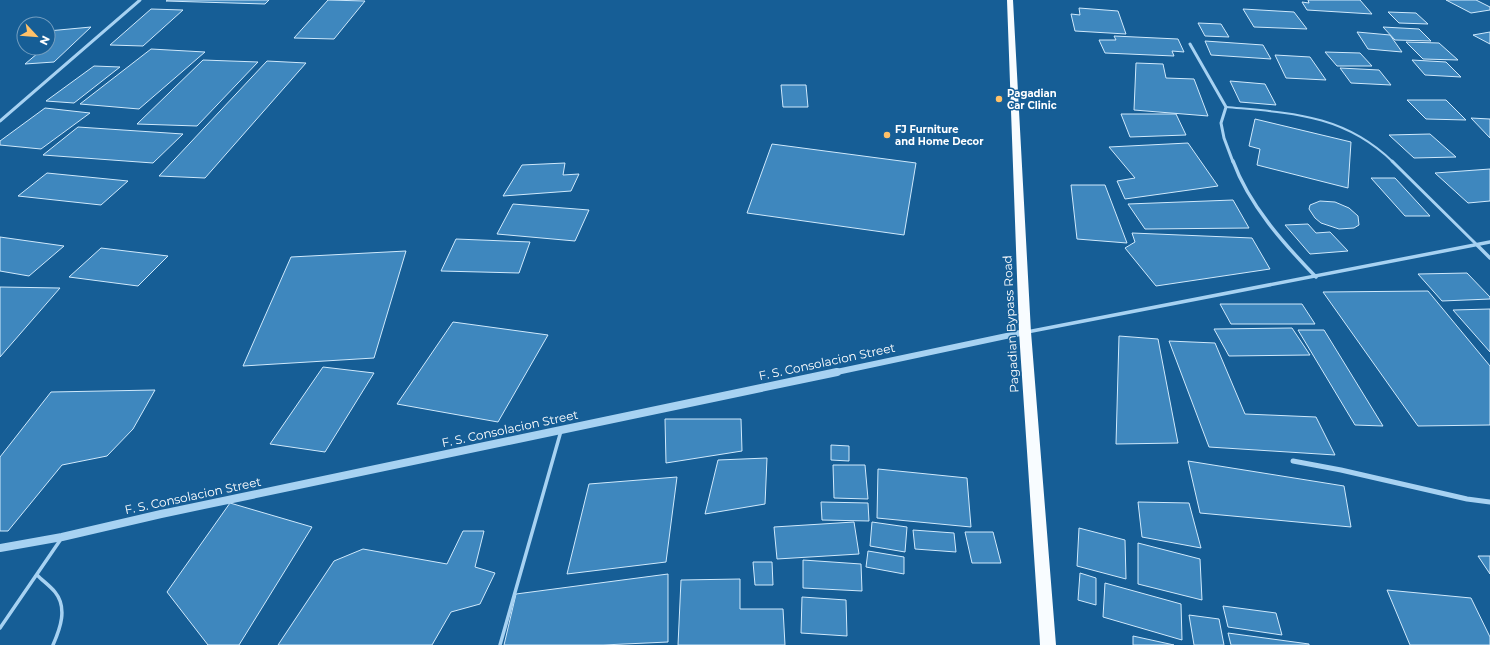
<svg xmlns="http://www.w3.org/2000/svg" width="1490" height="645" viewBox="0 0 1490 645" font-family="Montserrat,sans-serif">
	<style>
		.building { fill: #3e87be; stroke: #cfe9fc }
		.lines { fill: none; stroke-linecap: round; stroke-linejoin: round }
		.service-far2 { stroke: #a7d2f2; stroke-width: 2 }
		.service-far1 { stroke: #a7d2f2; stroke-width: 3 }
		.service { stroke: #a7d2f2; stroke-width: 3.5 }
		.minor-far2 { stroke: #a7d2f2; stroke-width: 3 }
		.minor-far1 { stroke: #a7d2f2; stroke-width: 3.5 }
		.minor { stroke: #a7d2f2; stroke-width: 5 }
		.tertiary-far1 { stroke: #a7d2f2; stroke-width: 6 }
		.tertiary { stroke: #a7d2f2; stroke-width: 8 }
		.trunk { fill: #f8fcff; fill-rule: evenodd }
		.poi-dot { fill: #ffc168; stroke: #165e96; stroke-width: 1.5 }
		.labels { text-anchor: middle; stroke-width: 3; stroke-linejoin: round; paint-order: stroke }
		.far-poi-label { font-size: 10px; font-weight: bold; fill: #fff; stroke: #165e96; text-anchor: start }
		.street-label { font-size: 12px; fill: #fff; stroke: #165e96 }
	</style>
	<rect width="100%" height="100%" fill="#165e96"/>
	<path class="building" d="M 168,0 L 269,0 L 265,4 L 166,1 Z
		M 328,0 L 365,1 L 334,39 L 294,38 Z
		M 1308,0 L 1360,0 L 1372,14 L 1307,10 L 1302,2 L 1309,3 Z
		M 1446,0 L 1476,0 L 1490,7 L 1490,10 L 1471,13 Z
		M 1079,8 L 1118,11 L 1126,34 L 1075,31 L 1071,14 L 1080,15 Z
		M 151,9 L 183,10 L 143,46 L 110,45 Z
		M 1243,9 L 1294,12 L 1307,29 L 1254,27 Z
		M 1388,12 L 1416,13 L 1428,24 L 1399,23 Z
		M 1198,23 L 1221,24 L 1229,37 L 1205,36 Z
		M 91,27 L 54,62 L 25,64 L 38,53 L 34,48 L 48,48 L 48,31 Z
		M 1383,27 L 1419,29 L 1431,41 L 1395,40 Z
		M 1357,32 L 1390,35 L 1402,52 L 1368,49 Z
		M 1490,32 L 1490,44 L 1473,35 Z
		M 1114,36 L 1178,39 L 1184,52 L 1172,51 L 1174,56 L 1105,53 L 1099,40 L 1116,40 Z
		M 1205,41 L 1263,45 L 1271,59 L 1211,55 Z
		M 1406,42 L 1439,43 L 1458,60 L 1423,59 Z
		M 151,49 L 205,52 L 139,109 L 80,104 Z
		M 1325,52 L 1360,53 L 1372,66 L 1337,66 Z
		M 1275,55 L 1310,57 L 1326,80 L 1286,78 Z
		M 203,60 L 258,62 L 197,126 L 137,124 Z
		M 1412,60 L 1446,62 L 1461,77 L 1425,75 Z
		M 267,61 L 306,63 L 205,178 L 159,176 Z
		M 1136,63 L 1163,64 L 1166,78 L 1194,79 L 1208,116 L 1134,110 Z
		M 94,66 L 120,67 L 74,103 L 46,101 Z
		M 1340,68 L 1379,70 L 1391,85 L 1351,83 Z
		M 1230,81 L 1265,84 L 1276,105 L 1240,102 Z
		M 781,85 L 806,85 L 808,107 L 783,107 Z
		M 1407,100 L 1446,100 L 1466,120 L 1426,119 Z
		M 45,108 L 90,113 L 41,149 L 0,145 L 0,141 Z
		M 1121,114 L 1176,114 L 1186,135 L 1130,137 Z
		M 1471,118 L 1490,119 L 1490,138 Z
		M 1255,119 L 1351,142 L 1348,188 L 1257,165 L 1260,149 L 1249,146 Z
		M 78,127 L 183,134 L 153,163 L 43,155 Z
		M 1430,134 L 1456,157 L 1414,158 L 1389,135 Z
		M 1188,143 L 1218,186 L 1125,199 L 1117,181 L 1135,178 L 1109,147 Z
		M 772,144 L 916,163 L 904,235 L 747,213 Z
		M 565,163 L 563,175 L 579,174 L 571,191 L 503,196 L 522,165 Z
		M 1490,169 L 1490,201 L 1468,203 L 1435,173 Z
		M 47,173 L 128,181 L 101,205 L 18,196 Z
		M 1371,178 L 1395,178 L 1430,216 L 1405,216 Z
		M 1071,185 L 1105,185 L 1127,243 L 1077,239 Z
		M 1233,200 L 1249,228 L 1145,229 L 1128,204 Z
		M 1320,201 L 1335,202 L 1349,208 L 1358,216 L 1359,225 L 1354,228 L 1339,229 L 1321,223 L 1315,218 L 1309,209 L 1310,205 Z
		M 513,204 L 589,210 L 575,241 L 497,234 Z
		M 1308,224 L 1316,233 L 1330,232 L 1348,251 L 1310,254 L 1285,225 Z
		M 1132,233 L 1252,238 L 1270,269 L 1156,286 L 1125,248 L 1135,242 Z
		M 0,237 L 64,246 L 29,276 L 0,271 Z
		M 456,239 L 530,242 L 519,273 L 441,271 Z
		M 101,248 L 168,256 L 138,286 L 69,277 Z
		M 406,251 L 374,358 L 243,366 L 291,257 Z
		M 1467,273 L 1490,297 L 1490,299 L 1442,301 L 1418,274 Z
		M 0,287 L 60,288 L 0,357 Z
		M 1428,291 L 1490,366 L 1490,425 L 1418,426 L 1323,292 Z
		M 1220,304 L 1302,304 L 1315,324 L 1231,324 Z
		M 1490,309 L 1490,352 L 1453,310 Z
		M 453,322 L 548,335 L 498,422 L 397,404 Z
		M 1292,328 L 1310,355 L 1229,356 L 1214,329 Z
		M 1298,330 L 1324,330 L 1383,426 L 1355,425 Z
		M 1119,336 L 1158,339 L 1178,443 L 1116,444 Z
		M 1169,341 L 1215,343 L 1245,414 L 1316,417 L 1335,455 L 1209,447 Z
		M 323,367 L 374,373 L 325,452 L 270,444 Z
		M 155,390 L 133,429 L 107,456 L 62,465 L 8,531 L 0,531 L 0,457 L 51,392 Z
		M 665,419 L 741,419 L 742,451 L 666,463 Z
		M 831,445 L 849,446 L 849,461 L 831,460 Z
		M 767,458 L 765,504 L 705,514 L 718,460 Z
		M 1188,461 L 1344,486 L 1351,527 L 1200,513 Z
		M 833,465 L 865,465 L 868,499 L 834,498 Z
		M 878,469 L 967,478 L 971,527 L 877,518 Z
		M 677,477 L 666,562 L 567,574 L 589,484 Z
		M 821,502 L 868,503 L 869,521 L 822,520 Z
		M 1138,502 L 1189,503 L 1201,548 L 1142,537 Z
		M 230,503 L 312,527 L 239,645 L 208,645 L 167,592 Z
		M 854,522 L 859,554 L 777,559 L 774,527 Z
		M 872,522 L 907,527 L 905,552 L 870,546 Z
		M 1079,528 L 1125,540 L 1126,579 L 1077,566 Z
		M 913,530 L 954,533 L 956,552 L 915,549 Z
		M 463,531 L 484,531 L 475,567 L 495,573 L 480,604 L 451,612 L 432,645 L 278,645 L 334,561 L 363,549 L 447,564 Z
		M 965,532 L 993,532 L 1001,563 L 972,563 Z
		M 1138,543 L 1200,559 L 1202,600 L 1138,584 Z
		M 868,551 L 904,557 L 904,574 L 866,567 Z
		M 1478,556 L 1490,556 L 1490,574 Z
		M 803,560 L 861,564 L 862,591 L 803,588 Z
		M 753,562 L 772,562 L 773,585 L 755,585 Z
		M 1080,573 L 1096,578 L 1096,605 L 1078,600 Z
		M 668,574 L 668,642 L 603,645 L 504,645 L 516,594 Z
		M 740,579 L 740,609 L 783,609 L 785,645 L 678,645 L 681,580 Z
		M 1105,583 L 1181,604 L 1182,640 L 1103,617 Z
		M 1387,590 L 1471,598 L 1490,637 L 1490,645 L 1410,645 Z
		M 802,597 L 846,600 L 847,636 L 801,633 Z
		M 1223,606 L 1276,613 L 1282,635 L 1228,627 Z
		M 1189,615 L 1219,619 L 1224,645 L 1194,645 Z
		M 1228,633 L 1309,644 L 1309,645 L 1231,645 Z
		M 1133,636 L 1174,645 L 1133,645 Z"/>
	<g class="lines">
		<path class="service-far2" d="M 1226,107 C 1290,113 1344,114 1393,162"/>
		<path class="service-far1" d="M 1392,161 L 1477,245"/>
		<path class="service" d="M 37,575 C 43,581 50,586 55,592 C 68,608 60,629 53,645
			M 0,628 L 61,539
			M 500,645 L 561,431"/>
		<path class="minor-far2" d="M 1190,44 L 1226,107 L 1221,123 L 1224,138 L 1233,162
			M 0,121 L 140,0"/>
		<path class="minor-far1" d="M 1233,161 C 1249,205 1284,244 1316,277
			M 1477,245 L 1490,258
			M 1027,332 L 1490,242"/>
		<path class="minor" d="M 1293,461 L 1341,470 L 1467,499 L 1490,502"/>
		<path class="tertiary-far1" d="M 832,373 L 1025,332"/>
		<path class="tertiary" d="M 0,548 L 62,537 L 161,514 L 837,372"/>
		<path class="trunk" d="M 1007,0 L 1013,0 L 1031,332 L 1056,645 L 1040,645 L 1019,332 Z"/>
	</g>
	<g class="poi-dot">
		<circle cx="999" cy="99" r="4"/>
		<circle cx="887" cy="135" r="4"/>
	</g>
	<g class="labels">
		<g class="far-poi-label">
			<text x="1007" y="97">Pagadian<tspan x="1007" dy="12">Car Clinic</tspan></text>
			<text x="895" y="133">FJ Furniture<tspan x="895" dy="12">and Home Decor</tspan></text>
		</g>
		<g class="street-label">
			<text transform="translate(1011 324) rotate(-93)" y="4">Pagadian Bypass Road</text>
			<text transform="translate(827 362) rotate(-12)" y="4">F. S. Consolacion Street</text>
			<text transform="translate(510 429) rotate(-12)" y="4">F. S. Consolacion Street</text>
			<text transform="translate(193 496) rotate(-12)" y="4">F. S. Consolacion Street</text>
		</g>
	</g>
	<g transform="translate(36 36) rotate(116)"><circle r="19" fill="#165e96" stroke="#739ec0"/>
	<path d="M0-3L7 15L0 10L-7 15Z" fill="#ffc168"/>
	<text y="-6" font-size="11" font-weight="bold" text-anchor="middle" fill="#ffffff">N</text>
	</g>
</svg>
